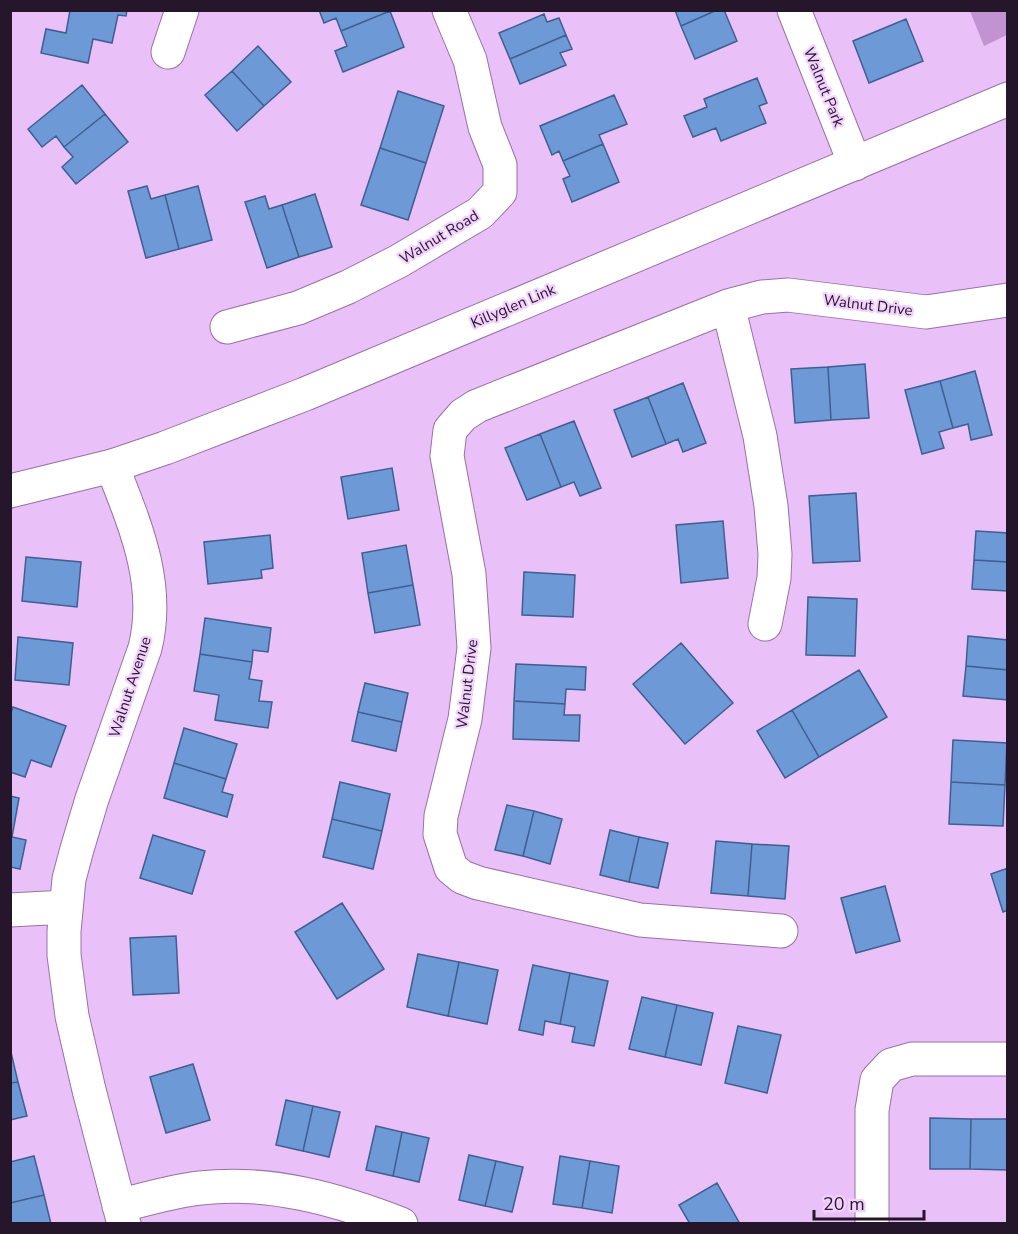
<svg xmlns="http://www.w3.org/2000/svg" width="1018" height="1234" viewBox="0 0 1018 1234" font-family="'Nunito Sans',sans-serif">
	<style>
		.green { fill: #c293d1 }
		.building { fill: #6e99d7; stroke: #3e5f8f; stroke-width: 1.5 }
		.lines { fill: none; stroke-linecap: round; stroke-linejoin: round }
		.minor-casing { stroke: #9871a5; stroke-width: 35 }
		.tertiary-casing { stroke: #9871a5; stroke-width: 35 }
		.minor { stroke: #fff; stroke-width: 33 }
		.tertiary { stroke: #fff; stroke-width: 33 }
		.labels { text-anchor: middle; stroke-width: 4.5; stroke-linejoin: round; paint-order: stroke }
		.street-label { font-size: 15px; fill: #26162b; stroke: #f2d1fe }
	</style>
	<rect width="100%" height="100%" fill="#e9c0f8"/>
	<path class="green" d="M 970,11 L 1007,11 L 1007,35 L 984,46 Z"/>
	<path class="building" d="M 70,10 L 127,10 L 126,16 L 118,15 L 112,43 L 93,39 L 88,63 L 41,53 L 46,29 L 66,33 Z
		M 319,10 L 389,10 L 390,11 L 341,31 L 336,18 L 324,23 Z
		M 675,10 L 717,10 L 681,26 Z
		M 717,10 L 724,10 L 737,41 L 695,59 L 681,26 Z
		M 390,11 L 404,47 L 343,72 L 335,51 L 347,46 L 341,31 Z
		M 544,14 L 547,22 L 559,18 L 566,35 L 510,59 L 499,33 Z
		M 906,19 L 923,61 L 869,83 L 853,41 Z
		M 566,35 L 572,49 L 560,53 L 566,65 L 520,84 L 510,59 Z
		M 258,46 L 291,82 L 264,106 L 232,71 Z
		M 232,71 L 264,106 L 237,131 L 205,95 Z
		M 757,78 L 767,103 L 759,106 L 766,123 L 721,141 L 716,128 L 693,137 L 684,116 L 707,107 L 704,99 Z
		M 82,85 L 105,114 L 64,147 L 56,136 L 42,147 L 28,129 Z
		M 398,91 L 444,106 L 426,163 L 380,148 Z
		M 614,95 L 627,124 L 599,135 L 603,144 L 563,161 L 559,151 L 552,155 L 540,126 Z
		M 105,114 L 128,142 L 76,184 L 62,167 L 73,157 L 64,147 Z
		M 603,144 L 619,182 L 572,202 L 563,179 L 570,176 L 563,161 Z
		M 380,148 L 426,163 L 408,220 L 361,205 Z
		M 147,186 L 151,199 L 165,195 L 179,249 L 146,258 L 128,191 Z
		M 198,186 L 212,240 L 179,249 L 165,195 Z
		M 315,194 L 332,247 L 299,257 L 282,205 Z
		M 265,196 L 269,209 L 282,205 L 299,257 L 267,268 L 245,202 Z
		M 865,364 L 869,418 L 831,420 L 828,367 Z
		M 828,367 L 831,420 L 795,423 L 791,369 Z
		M 975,371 L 992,435 L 971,440 L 968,424 L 953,428 L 940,381 Z
		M 940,381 L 953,428 L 939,432 L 944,448 L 922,454 L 905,390 Z
		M 683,383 L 706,443 L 683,452 L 678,439 L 666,444 L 648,397 Z
		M 648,397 L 666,444 L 632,457 L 614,410 Z
		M 574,421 L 601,488 L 580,496 L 574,482 L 561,487 L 540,434 Z
		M 540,434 L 561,487 L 527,500 L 505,448 Z
		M 392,468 L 399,510 L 348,519 L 341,477 Z
		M 856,493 L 860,561 L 813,563 L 809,496 Z
		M 723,521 L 728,578 L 681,583 L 676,525 Z
		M 976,531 L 1008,533 L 1008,562 L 974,560 Z
		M 270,535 L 273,568 L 261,570 L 262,578 L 208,584 L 204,542 Z
		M 406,545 L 413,585 L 368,593 L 362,553 Z
		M 26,557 L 81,562 L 77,607 L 22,601 Z
		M 974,560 L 1008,562 L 1008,591 L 972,589 Z
		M 524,572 L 575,575 L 573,617 L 522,615 Z
		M 413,585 L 420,625 L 375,633 L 368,593 Z
		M 808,597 L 857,599 L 855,656 L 806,655 Z
		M 205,618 L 271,628 L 268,652 L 253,650 L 252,662 L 200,654 Z
		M 968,636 L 1008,640 L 1008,670 L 966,666 Z
		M 18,637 L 73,643 L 69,685 L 15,680 Z
		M 681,643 L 733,703 L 685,744 L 633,684 Z
		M 200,654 L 252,662 L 249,679 L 262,681 L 259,701 L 272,702 L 268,728 L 215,720 L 219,695 L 194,691 Z
		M 516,664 L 586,667 L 585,690 L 566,689 L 565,704 L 514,701 Z
		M 966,666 L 1008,670 L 1008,700 L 963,696 Z
		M 859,670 L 887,717 L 819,757 L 792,710 Z
		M 365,683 L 408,693 L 402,722 L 358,712 Z
		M 514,701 L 565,704 L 564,715 L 580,715 L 579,741 L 513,739 Z
		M 13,707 L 66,726 L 51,767 L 31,760 L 25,777 L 10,772 L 10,715 Z
		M 792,710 L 819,757 L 785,778 L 757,731 Z
		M 358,712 L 402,722 L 396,751 L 352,741 Z
		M 184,728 L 237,744 L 226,779 L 174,763 Z
		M 953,740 L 1007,743 L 1005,785 L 951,782 Z
		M 174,763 L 226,779 L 222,792 L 233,795 L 227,817 L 164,798 Z
		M 340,782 L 390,794 L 382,831 L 332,819 Z
		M 951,782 L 1005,785 L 1003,826 L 949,824 Z
		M 10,796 L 19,798 L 12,837 L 26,840 L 20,869 L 10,867 Z
		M 507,805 L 534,811 L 523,856 L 495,850 Z
		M 534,811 L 562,819 L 550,864 L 523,856 Z
		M 332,819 L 382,831 L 373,869 L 323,857 Z
		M 610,830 L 639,837 L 629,882 L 600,875 Z
		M 153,835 L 205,851 L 192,894 L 140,878 Z
		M 639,837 L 668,843 L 658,888 L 629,882 Z
		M 716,841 L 752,844 L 748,896 L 711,893 Z
		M 752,844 L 789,846 L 785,899 L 748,896 Z
		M 1008,868 L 1008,910 L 1003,912 L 991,874 Z
		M 885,886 L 900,941 L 856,953 L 841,898 Z
		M 342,903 L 384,969 L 337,999 L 295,932 Z
		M 176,936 L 179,993 L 133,995 L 130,938 Z
		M 418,954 L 459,962 L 448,1016 L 407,1007 Z
		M 459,962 L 498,970 L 487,1024 L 448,1016 Z
		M 533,965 L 570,973 L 560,1024 L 545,1021 L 543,1035 L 519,1030 Z
		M 570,973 L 608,981 L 594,1046 L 572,1042 L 575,1027 L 560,1024 Z
		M 642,997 L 677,1005 L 665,1057 L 629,1049 Z
		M 677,1005 L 713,1013 L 701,1065 L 665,1057 Z
		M 738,1026 L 781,1035 L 767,1093 L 725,1083 Z
		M 10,1048 L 18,1082 L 10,1083 Z
		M 193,1064 L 210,1120 L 166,1133 L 150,1077 Z
		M 18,1082 L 27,1116 L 10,1120 L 10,1083 Z
		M 286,1100 L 313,1106 L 303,1151 L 276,1145 Z
		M 313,1106 L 340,1112 L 329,1157 L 303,1151 Z
		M 930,1118 L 971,1119 L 970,1169 L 930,1169 Z
		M 971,1119 L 1008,1119 L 1008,1170 L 970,1169 Z
		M 376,1126 L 402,1132 L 393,1176 L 366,1170 Z
		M 402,1132 L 429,1138 L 419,1182 L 393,1176 Z
		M 469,1155 L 496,1161 L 485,1206 L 459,1200 Z
		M 34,1156 L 44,1195 L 10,1203 L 10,1162 Z
		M 560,1156 L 590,1161 L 582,1208 L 553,1204 Z
		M 496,1161 L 523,1167 L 512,1212 L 485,1206 Z
		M 590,1161 L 619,1166 L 612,1213 L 582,1208 Z
		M 717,1183 L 740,1224 L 690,1224 L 679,1205 Z
		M 44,1195 L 51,1224 L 10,1224 L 10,1203 Z"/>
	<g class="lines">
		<g class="minor-casing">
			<path id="minor" d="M 794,10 L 855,164
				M 168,52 L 182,10
				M 728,306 L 760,436 L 771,506 L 775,554 L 774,578 L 765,624
				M 227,327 L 298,308 L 348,287 L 399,261 L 480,213 L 500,192 L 500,165 L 485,127 L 470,60 L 449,10
				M 112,466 C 135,525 161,584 145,648 L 92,799 L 77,849 L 69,879 L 64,931 L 64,955 L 72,1016 L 89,1090 L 124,1224
				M 10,910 L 66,907
				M 781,931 L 640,920 L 478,883 L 462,877 L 451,868 L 440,834 L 441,816 L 465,719 L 474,648 L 469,574 L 447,456 L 450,430 L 463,415 L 477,406 L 728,306 L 762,297 L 788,295 L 926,312 L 1008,300
				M 119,1206 C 146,1199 173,1191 200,1188 C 269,1180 337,1199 401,1224
				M 872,1224 L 872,1110 L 877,1080 L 891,1065 L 912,1059 L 1008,1059"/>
		</g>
		<g class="tertiary-casing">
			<path id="tertiary" d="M 10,491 L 112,466 L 165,448 L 305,394 L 1008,99"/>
		</g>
		<use href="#minor" class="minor"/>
		<use href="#tertiary" class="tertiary"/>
	</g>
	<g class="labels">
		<g class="street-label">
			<text transform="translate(824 87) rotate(68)" y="5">Walnut Park</text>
			<text transform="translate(439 237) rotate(-31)" y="5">Walnut Road</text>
			<text transform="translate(868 305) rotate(7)" y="5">Walnut Drive</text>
			<text transform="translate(513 306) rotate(-23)" y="5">Killyglen Link</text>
			<text transform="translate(467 684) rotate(-83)" y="5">Walnut Drive</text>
			<text transform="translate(130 687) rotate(-72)" y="5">Walnut Avenue</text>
		</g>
	</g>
	<rect width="1018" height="1234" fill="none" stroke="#26162b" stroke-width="24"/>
	<path d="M814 1210v9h110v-9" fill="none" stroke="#26162b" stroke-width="3"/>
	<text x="823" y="1210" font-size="18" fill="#26162b" stroke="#f2d1fe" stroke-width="4.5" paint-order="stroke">20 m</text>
</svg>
